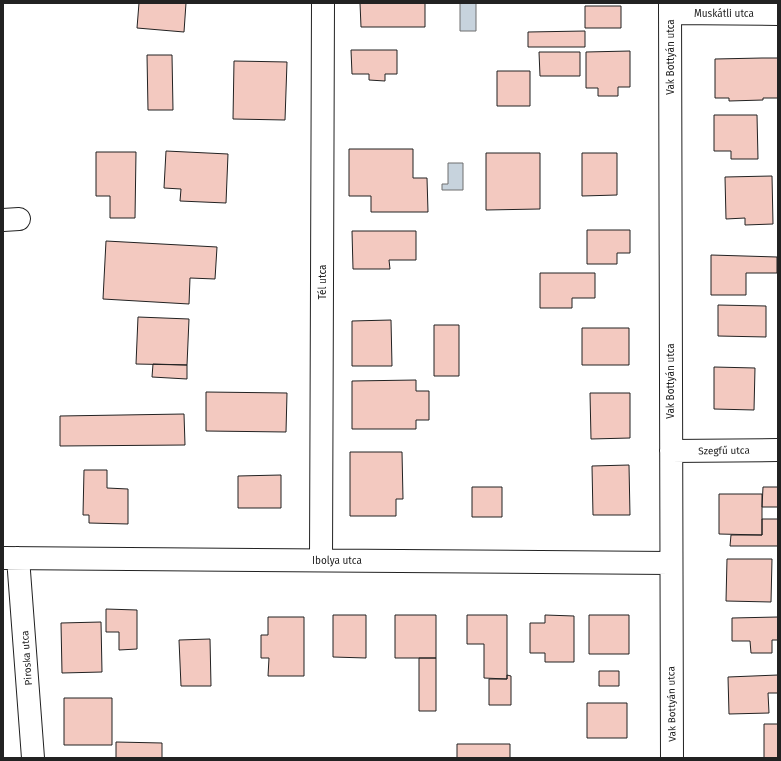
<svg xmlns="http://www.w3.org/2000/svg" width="781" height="761" viewBox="0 0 781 761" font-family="'Fira Sans',sans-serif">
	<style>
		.water { fill: #c7d3dd; stroke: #6f6f6f }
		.building { fill: #f3c9c0; stroke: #222 }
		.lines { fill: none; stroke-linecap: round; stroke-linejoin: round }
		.minor-casing { stroke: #222; stroke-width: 24 }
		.minor { stroke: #fff; stroke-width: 22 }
		.labels { text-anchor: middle; stroke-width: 3; stroke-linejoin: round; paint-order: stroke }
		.street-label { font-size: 10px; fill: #222; stroke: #fff }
	</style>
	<rect width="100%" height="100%" fill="#fff"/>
	<path class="water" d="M 460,3 L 476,3 L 476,31 L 460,31 Z
		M 448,163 L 463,163 L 463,190 L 442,190 L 442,184 L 448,184 Z"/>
	<path class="building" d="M 139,3 L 186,3 L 184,32 L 137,28 Z
		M 360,3 L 425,3 L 425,27 L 361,27 Z
		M 585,6 L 621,6 L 621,28 L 585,28 Z
		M 585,31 L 585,47 L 528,47 L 528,32 Z
		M 351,50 L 397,50 L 397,74 L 385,74 L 385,81 L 369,80 L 369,74 L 352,74 Z
		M 630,51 L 630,87 L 618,87 L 618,96 L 598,96 L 598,88 L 586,88 L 586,52 Z
		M 539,52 L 580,52 L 580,76 L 540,76 Z
		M 147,55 L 172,55 L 173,110 L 148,110 Z
		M 762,58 L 778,58 L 778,98 L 763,98 L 763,100 L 729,101 L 729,98 L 715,98 L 715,59 Z
		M 234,61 L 287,62 L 285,120 L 233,119 Z
		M 497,71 L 530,71 L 530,106 L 497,106 Z
		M 714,115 L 757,115 L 758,159 L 731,159 L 731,151 L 714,151 Z
		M 349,149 L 413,149 L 413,178 L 427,178 L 428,212 L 371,212 L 371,196 L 349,196 Z
		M 166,151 L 228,154 L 226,203 L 180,201 L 181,189 L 164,188 Z
		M 96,152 L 136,152 L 135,218 L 110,218 L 110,196 L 96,196 Z
		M 486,153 L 540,153 L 540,209 L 486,210 Z
		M 582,153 L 617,153 L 617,195 L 582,196 Z
		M 772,176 L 773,224 L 745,225 L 745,218 L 726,219 L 725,177 Z
		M 587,230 L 630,230 L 630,253 L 617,253 L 617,264 L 587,264 Z
		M 352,231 L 416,231 L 416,260 L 389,260 L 390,269 L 353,269 Z
		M 106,241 L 217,247 L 215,279 L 190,278 L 189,304 L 103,299 Z
		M 711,255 L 777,257 L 777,273 L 746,273 L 746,295 L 711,295 Z
		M 540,273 L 595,273 L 595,298 L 572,298 L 572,308 L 540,308 Z
		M 718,305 L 766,306 L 766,337 L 718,336 Z
		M 138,317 L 189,319 L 187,365 L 136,364 Z
		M 391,320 L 392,366 L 352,366 L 352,321 Z
		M 434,325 L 459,325 L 459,376 L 434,376 Z
		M 582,328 L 629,328 L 629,365 L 582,365 Z
		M 153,364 L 187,365 L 187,379 L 152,377 Z
		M 714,367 L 755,368 L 754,410 L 714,409 Z
		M 416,380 L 416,391 L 429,391 L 429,420 L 416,420 L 416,429 L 352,429 L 352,381 Z
		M 206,392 L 287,393 L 286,432 L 206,431 Z
		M 590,393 L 630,393 L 630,438 L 591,439 Z
		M 184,414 L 185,445 L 60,446 L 60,416 Z
		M 350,452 L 402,452 L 403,499 L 396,499 L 396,516 L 350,516 Z
		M 629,465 L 630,515 L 593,515 L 592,466 Z
		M 84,470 L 107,470 L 107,488 L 128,489 L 128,524 L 89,523 L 89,515 L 83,515 Z
		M 281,475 L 281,508 L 238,508 L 238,476 Z
		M 472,487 L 502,487 L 502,517 L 472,517 Z
		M 763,487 L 778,487 L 778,507 L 762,507 Z
		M 719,494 L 762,494 L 762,535 L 719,534 Z
		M 762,519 L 778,519 L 778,546 L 730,546 L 731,535 L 762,535 Z
		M 727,559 L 772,559 L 771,602 L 726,601 Z
		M 106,609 L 137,610 L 137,649 L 119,650 L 119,632 L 106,632 Z
		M 333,615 L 366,615 L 366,658 L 333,657 Z
		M 395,615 L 436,615 L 436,658 L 395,658 Z
		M 467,615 L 507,615 L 507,679 L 484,678 L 484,644 L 467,644 Z
		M 545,615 L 574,616 L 574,662 L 545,662 L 545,653 L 530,653 L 530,623 L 545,623 Z
		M 589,615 L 629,615 L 629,654 L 589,654 Z
		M 268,617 L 304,617 L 304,676 L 268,676 L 269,658 L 261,658 L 261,635 L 268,635 Z
		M 778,617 L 778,640 L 772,640 L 772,653 L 751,653 L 750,641 L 732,641 L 732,618 Z
		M 101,622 L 102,672 L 62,673 L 61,623 Z
		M 210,639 L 211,686 L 181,686 L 179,640 Z
		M 419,658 L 436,658 L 436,711 L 419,711 Z
		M 599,671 L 619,671 L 619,686 L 599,686 Z
		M 507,675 L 511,676 L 511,705 L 489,705 L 489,679 L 507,679 Z
		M 778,675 L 778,693 L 768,693 L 769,713 L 729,714 L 728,677 Z
		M 64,698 L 112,698 L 112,745 L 64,745 Z
		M 587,703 L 627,703 L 627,738 L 587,738 Z
		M 764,724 L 778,724 L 778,758 L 764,758 Z
		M 116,742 L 162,743 L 162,758 L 116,758 Z
		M 457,744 L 510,744 L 510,758 L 457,758 Z"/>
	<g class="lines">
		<g class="minor-casing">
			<path id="minor" d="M 670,3 L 672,758
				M 670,13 L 778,14
				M 3,220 L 19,219
				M 671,451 L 778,450
				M 3,558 L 670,563
				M 18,558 L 33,758
				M 321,560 L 323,3"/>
		</g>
		<use href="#minor" class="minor"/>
	</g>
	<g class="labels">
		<g class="street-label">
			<text x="724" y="17">Muskátli utca</text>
			<text transform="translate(670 57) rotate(-90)" y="4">Vak Bottyán utca</text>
			<text transform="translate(322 282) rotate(-90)" y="4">Tél utca</text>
			<text transform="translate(670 381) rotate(-90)" y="4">Vak Bottyán utca</text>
			<text transform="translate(724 450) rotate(-1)" y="4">Szegfű utca</text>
			<text x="337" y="564">Ibolya utca</text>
			<text transform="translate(26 658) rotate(-94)" y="4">Piroska utca</text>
			<text transform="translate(671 704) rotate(-91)" y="4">Vak Bottyán utca</text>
		</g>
	</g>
	<rect width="781" height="761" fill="none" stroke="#222222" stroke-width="8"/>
</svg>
